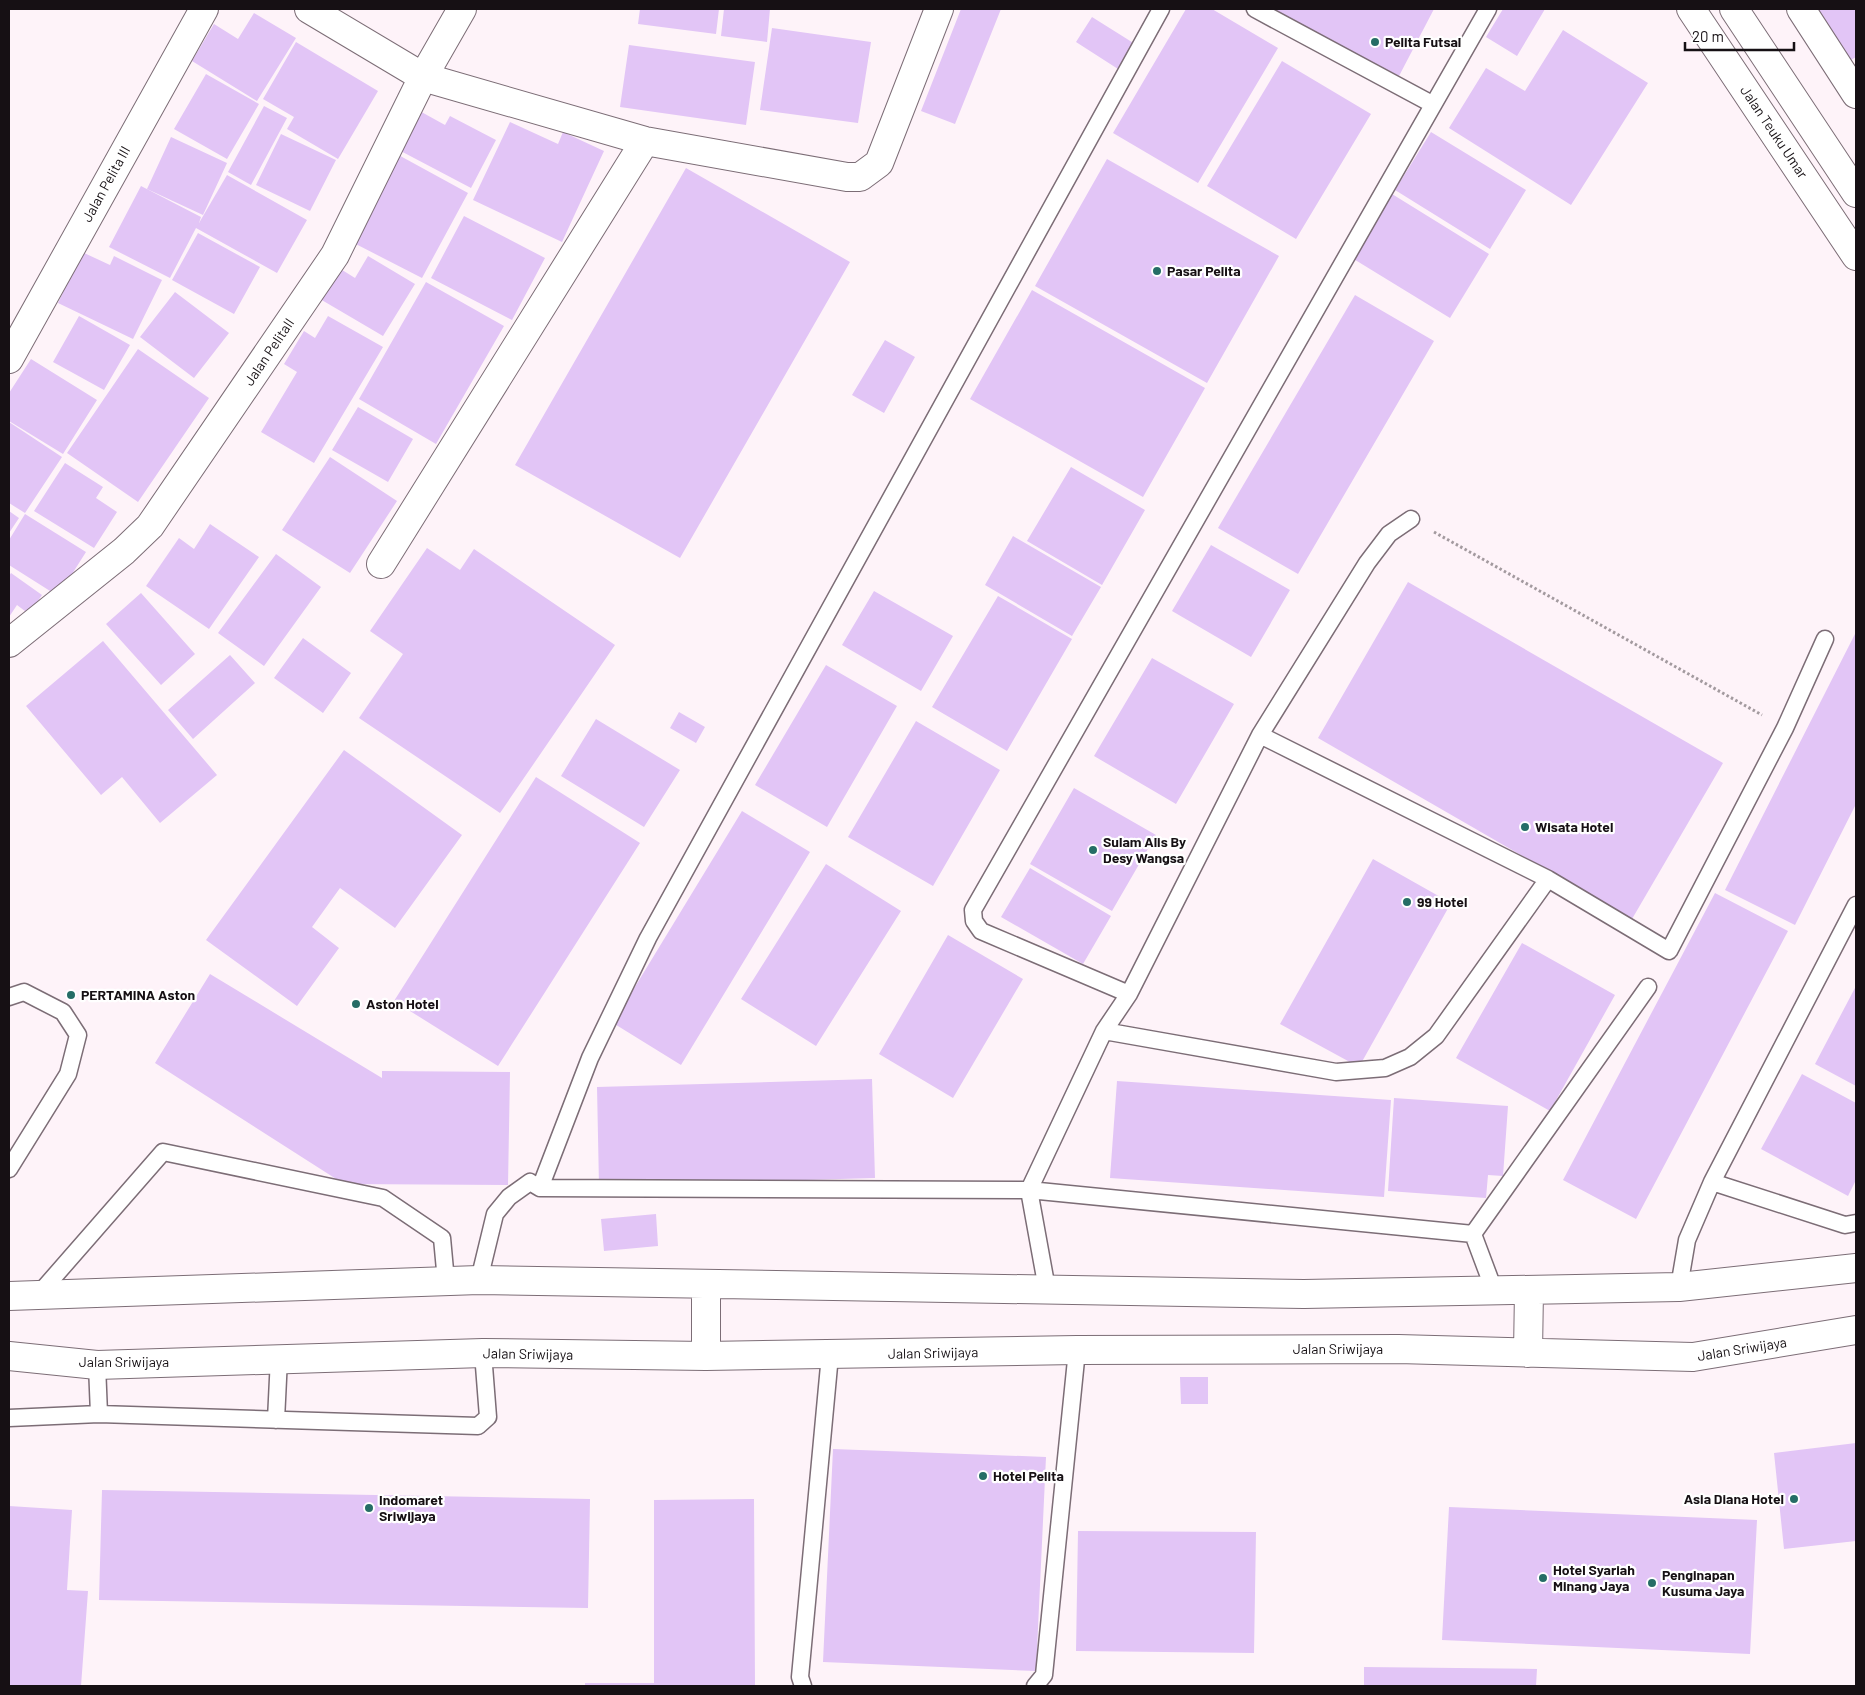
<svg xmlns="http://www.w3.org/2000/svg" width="1865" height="1695" viewBox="0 0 1865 1695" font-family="Barlow,sans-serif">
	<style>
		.building { fill: #e2c5f6 }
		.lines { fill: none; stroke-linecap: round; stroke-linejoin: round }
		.lane-casing { stroke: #7c6d76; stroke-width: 19 }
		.street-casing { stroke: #7c6d76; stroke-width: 30 }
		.secondary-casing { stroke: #7c6d76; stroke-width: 30 }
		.path { stroke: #a39a9f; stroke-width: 3; stroke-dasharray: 2.5 2.5; stroke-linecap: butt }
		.lane { stroke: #fff; stroke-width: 16 }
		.street { stroke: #fff; stroke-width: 28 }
		.secondary { stroke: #fff; stroke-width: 28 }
		.poi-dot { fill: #256d66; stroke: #fff; stroke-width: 2 }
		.labels { text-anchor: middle; stroke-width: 4.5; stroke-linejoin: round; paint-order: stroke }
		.poi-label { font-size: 14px; font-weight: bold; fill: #161014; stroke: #fff; text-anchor: start }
		.street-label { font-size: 14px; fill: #161014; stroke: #fff }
	</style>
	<rect width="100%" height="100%" fill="#fef3f9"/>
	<path class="building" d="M 640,9 L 719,9 L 716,34 L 638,24 Z
		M 724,9 L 770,9 L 767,42 L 721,36 Z
		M 961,9 L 1001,9 L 955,124 L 921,111 Z
		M 1186,9 L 1212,9 L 1278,48 L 1198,183 L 1113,133 Z
		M 1269,9 L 1434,9 L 1399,76 Z
		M 1503,9 L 1545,9 L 1517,56 L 1486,37 Z
		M 1810,9 L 1856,9 L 1856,57 L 1844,64 Z
		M 254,13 L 296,38 L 257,101 L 192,61 L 214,24 L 238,39 Z
		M 1092,17 L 1135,44 L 1118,69 L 1076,42 Z
		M 772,28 L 871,42 L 858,123 L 760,110 Z
		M 1563,30 L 1648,83 L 1571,205 L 1449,128 L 1486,68 L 1525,91 Z
		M 296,42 L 378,91 L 338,159 L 287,129 L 294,117 L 263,99 Z
		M 629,45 L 755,62 L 746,125 L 620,107 Z
		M 1282,61 L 1371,114 L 1296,239 L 1207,186 Z
		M 206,74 L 259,104 L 227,159 L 174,129 Z
		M 264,106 L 287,118 L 251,185 L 228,172 Z
		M 416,109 L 445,125 L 450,116 L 496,140 L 471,188 L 395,148 Z
		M 510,122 L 558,144 L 563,132 L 604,151 L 562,242 L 473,200 Z
		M 1431,132 L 1526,190 L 1490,249 L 1395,190 Z
		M 281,134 L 336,160 L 310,211 L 256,185 Z
		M 171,137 L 227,163 L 203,215 L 147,189 Z
		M 393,152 L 468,193 L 422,278 L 346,239 Z
		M 1107,159 L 1279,256 L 1207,383 L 1035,286 Z
		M 686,168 L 850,262 L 680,558 L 515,465 Z
		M 227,175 L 307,220 L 277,273 L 196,228 L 170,278 L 109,247 L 141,186 L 201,217 L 199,223 Z
		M 1392,194 L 1489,254 L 1450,318 L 1352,258 Z
		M 464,216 L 545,258 L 512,320 L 431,278 Z
		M 198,233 L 260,267 L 234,314 L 172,280 Z
		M 82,252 L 110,265 L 114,256 L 162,280 L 133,339 L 58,303 Z
		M 368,256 L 415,284 L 383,336 L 320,299 L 339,268 L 355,278 Z
		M 426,282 L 504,326 L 436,444 L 359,399 Z
		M 1032,290 L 1205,388 L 1143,497 L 970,399 Z
		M 175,292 L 229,333 L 194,378 L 140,337 Z
		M 1355,295 L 1434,341 L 1298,574 L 1218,528 Z
		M 79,316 L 130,345 L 104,390 L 53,362 Z
		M 328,316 L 383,347 L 314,463 L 261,432 L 297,372 L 284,364 L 304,331 L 315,338 Z
		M 885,340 L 915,357 L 884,413 L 852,395 Z
		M 138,349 L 209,398 L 138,502 L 67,453 Z
		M 31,359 L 97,400 L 63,454 L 9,421 L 9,393 Z
		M 358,407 L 413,439 L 388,482 L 332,450 Z
		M 9,422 L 62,457 L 25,513 L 9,503 Z
		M 330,457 L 397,501 L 350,573 L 282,530 Z
		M 65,463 L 103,487 L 96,498 L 117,512 L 94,548 L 34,511 Z
		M 1071,467 L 1145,510 L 1102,585 L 1027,541 Z
		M 9,511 L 19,518 L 9,533 Z
		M 25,514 L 86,552 L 58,596 L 9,565 L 9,540 Z
		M 210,524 L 259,557 L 209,629 L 146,586 L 179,538 L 194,549 Z
		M 1013,536 L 1101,587 L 1072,636 L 985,585 Z
		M 1211,545 L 1290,590 L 1251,657 L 1172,611 Z
		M 427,548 L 460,570 L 474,549 L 615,645 L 500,813 L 359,718 L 403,654 L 370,631 Z
		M 276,554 L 321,587 L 264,666 L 218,633 Z
		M 11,573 L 42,595 L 29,614 L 17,605 L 9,617 L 9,576 Z
		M 1408,582 L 1723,763 L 1632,919 L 1318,738 Z
		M 874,591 L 953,636 L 921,691 L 842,645 Z
		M 141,593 L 195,654 L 161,685 L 106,624 Z
		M 998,596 L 1072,639 L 1007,751 L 932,707 Z
		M 1856,632 L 1856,804 L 1795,925 L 1725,890 Z
		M 303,638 L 351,673 L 323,713 L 274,678 Z
		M 103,641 L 217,775 L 160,823 L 122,777 L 101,795 L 26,706 Z
		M 230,655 L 255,683 L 193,739 L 168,710 Z
		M 1152,658 L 1234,704 L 1176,804 L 1094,756 Z
		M 826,665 L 897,706 L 827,827 L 755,785 Z
		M 679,712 L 705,727 L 696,743 L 670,728 Z
		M 596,719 L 680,770 L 644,827 L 561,776 Z
		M 916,721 L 1000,770 L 933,886 L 848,837 Z
		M 344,750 L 462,835 L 395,928 L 340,888 L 312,927 L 339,948 L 297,1006 L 206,940 Z
		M 536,777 L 640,843 L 498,1066 L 394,1001 Z
		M 1074,788 L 1156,835 L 1112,911 L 1030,864 Z
		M 742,811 L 810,852 L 681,1065 L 613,1023 Z
		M 1373,859 L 1451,903 L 1359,1067 L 1280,1024 Z
		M 826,864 L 901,911 L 816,1046 L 741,999 Z
		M 1030,868 L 1111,916 L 1083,964 L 1001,917 Z
		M 1715,893 L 1788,931 L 1636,1219 L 1563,1180 Z
		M 948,935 L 1023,979 L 953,1098 L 879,1054 Z
		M 1522,943 L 1615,995 L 1550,1111 L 1456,1058 Z
		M 210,974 L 382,1078 L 382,1071 L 510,1072 L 508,1185 L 344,1184 L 155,1063 Z
		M 1856,986 L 1856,1086 L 1815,1064 Z
		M 1802,1074 L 1856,1103 L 1856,1180 L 1848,1196 L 1761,1149 Z
		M 872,1079 L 875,1178 L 599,1186 L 597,1087 Z
		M 1117,1081 L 1391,1100 L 1384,1197 L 1110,1178 Z
		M 1394,1098 L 1508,1106 L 1503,1176 L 1488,1175 L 1486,1198 L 1388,1191 Z
		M 656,1214 L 658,1246 L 604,1251 L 601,1219 Z
		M 1180,1377 L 1208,1377 L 1208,1404 L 1181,1404 Z
		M 1856,1443 L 1856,1541 L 1784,1549 L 1774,1453 Z
		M 833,1449 L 1046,1457 L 1036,1671 L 823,1662 Z
		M 102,1490 L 590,1499 L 588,1608 L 99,1600 Z
		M 754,1499 L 755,1686 L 585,1686 L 585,1683 L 654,1683 L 654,1500 Z
		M 9,1506 L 72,1510 L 67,1590 L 88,1591 L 81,1686 L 9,1686 Z
		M 1449,1507 L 1757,1520 L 1750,1654 L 1442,1640 Z
		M 1078,1531 L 1256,1532 L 1254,1653 L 1076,1651 Z
		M 1364,1667 L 1537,1669 L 1536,1686 L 1364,1686 Z"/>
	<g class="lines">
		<g class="lane-casing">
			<path id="lane" d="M 1255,9 L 1432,104
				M 1260,735 L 1548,879 L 1669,951 L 1785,728 L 1825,639
				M 1129,994 L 981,931 L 974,921 L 973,910 L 1488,9
				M 9,997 L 24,992 L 63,1012 L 78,1035 L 68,1074 L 9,1169
				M 1104,1031 L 1336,1072 L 1385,1068 L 1410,1057 L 1436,1036 L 1548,879
				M 1712,1182 L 1845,1225 L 1856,1223
				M 540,1188 L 590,1058 L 648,938 L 1161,9
				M 1473,1234 L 1648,987
				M 1473,1234 L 1494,1290
				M 479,1280 L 495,1214 L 509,1197 L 530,1182 L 540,1188 L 1029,1190 L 1473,1234
				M 1679,1287 L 1687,1240 L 1712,1182 L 1856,905
				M 1047,1289 L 1029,1190 L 1104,1031 L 1129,994 L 1260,735 L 1367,563 L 1389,534 L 1411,519
				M 38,1295 L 163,1152 L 383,1198 L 442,1238 L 446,1281
				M 97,1365 L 99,1414 L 478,1426 L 488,1417 L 483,1353
				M 9,1418 L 99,1414
				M 276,1420 L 279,1358
				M 803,1686 L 800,1677 L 830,1355
				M 1035,1686 L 1044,1675 L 1077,1350"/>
		</g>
		<g class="street-casing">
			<path id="street" d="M 309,9 L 423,77 L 645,141 L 847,177 L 860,177 L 879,163 L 939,9
				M 1801,9 L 1856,94
				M 9,359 L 204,9
				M 381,564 L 645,141
				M 9,643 L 124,551 L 150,526 L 335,255 L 423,77 L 462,9"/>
		</g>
		<g class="secondary-casing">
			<path id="secondary" d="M 1691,9 L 1856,256
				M 1734,9 L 1856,193
				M 706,1284 L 706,1356
				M 9,1296 L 479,1280 L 1304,1294 L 1679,1287 L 1856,1268
				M 1528,1353 L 1529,1290
				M 9,1356 L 97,1365 L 483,1353 L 706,1356 L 1077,1350 L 1398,1349 L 1693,1357 L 1856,1330"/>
		</g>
		<path class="path" d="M 1434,532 L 1762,715"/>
		<use href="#lane" class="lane"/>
		<use href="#street" class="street"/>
		<use href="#secondary" class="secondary"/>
	</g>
	<g class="poi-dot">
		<circle cx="1375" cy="42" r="5"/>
		<circle cx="1157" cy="271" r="5"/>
		<circle cx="1525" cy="827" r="5"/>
		<circle cx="1093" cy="850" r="5"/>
		<circle cx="1407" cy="902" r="5"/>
		<circle cx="71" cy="995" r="5"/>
		<circle cx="356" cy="1004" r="5"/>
		<circle cx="983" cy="1476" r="5"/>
		<circle cx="1794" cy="1499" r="5"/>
		<circle cx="369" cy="1508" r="5"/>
		<circle cx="1543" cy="1578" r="5"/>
		<circle cx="1652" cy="1583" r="5"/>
	</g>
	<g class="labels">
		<g class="poi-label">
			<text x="1385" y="47">Pelita Futsal</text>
			<text x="1167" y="276">Pasar Pelita</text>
			<text x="1535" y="832">Wisata Hotel</text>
			<text x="1103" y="847">Sulam Alis By<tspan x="1103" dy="16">Desy Wangsa</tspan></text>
			<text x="1417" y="907">99 Hotel</text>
			<text x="81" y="1000">PERTAMINA Aston</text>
			<text x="366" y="1009">Aston Hotel</text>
			<text x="993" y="1481">Hotel Pelita</text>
			<text x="1784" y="1504" text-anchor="end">Asia Diana Hotel</text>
			<text x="379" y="1505">Indomaret<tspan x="379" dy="16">Sriwijaya</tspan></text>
			<text x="1553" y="1575">Hotel Syariah<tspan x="1553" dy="16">Minang Jaya</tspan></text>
			<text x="1662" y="1580">Penginapan<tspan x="1662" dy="16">Kusuma Jaya</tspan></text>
		</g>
		<g class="street-label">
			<text transform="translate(1774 132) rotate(56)" y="5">Jalan Teuku Umar</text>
			<text transform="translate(106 184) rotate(-61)" y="5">Jalan Pelita III</text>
			<text transform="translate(269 352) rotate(-56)" y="5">Jalan PelitaII</text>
			<text x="1338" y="1354">Jalan Sriwijaya</text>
			<text transform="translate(1742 1349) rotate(-9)" y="5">Jalan Sriwijaya</text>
			<text transform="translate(933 1353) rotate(-1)" y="5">Jalan Sriwijaya</text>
			<text transform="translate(528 1354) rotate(1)" y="5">Jalan Sriwijaya</text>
			<text x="124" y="1367">Jalan Sriwijaya</text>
		</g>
	</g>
	<rect width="1865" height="1695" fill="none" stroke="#161014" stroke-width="20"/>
	<path d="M1685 42v8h109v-8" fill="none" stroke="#161014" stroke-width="2.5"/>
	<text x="1692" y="42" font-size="15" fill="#161014" stroke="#ffffff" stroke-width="4" paint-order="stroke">20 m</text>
</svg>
